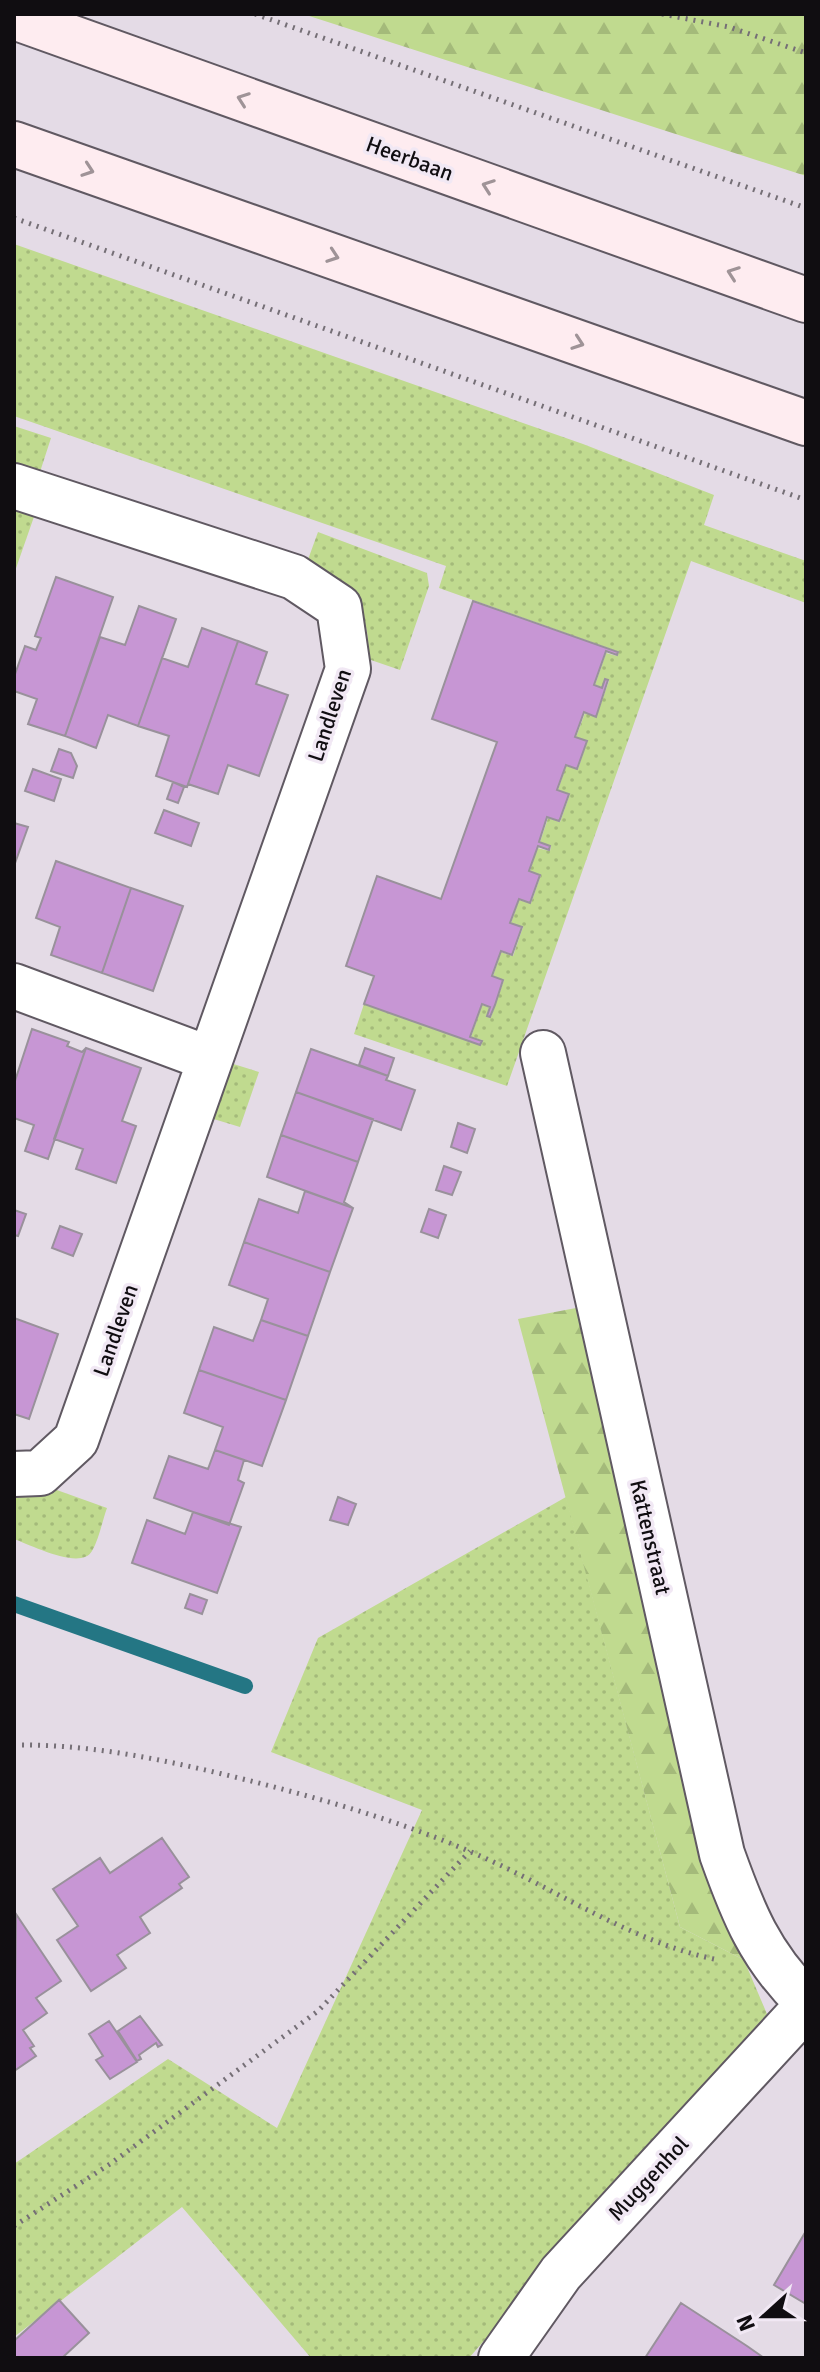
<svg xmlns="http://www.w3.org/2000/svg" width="820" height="2372" viewBox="0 0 820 2372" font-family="Signika,sans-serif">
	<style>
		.grass { fill: url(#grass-dots) }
		.forest { fill: url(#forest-firs) }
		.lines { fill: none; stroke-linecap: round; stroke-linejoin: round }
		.stream { stroke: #247684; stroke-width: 16 }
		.building { fill: #c796d4; stroke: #99919b; stroke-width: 2 }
		.minor-casing { stroke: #605962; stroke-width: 48 }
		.secondary-casing { stroke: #605962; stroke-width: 48 }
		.path { stroke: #756f76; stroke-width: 5; stroke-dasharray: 2 6; stroke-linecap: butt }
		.minor { stroke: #fff; stroke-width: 44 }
		.secondary { stroke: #feecf0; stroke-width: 44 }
		.oneway { stroke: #9f9397 }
		.labels { text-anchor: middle; stroke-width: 7; stroke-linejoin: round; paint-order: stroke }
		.street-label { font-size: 22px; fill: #100d11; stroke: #f1e8f4 }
	</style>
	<defs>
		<pattern id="grass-dots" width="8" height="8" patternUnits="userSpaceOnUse" patternTransform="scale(2)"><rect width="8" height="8" fill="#c0da8f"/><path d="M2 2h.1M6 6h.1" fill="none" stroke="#a4ba7a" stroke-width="1.8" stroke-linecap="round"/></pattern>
		<pattern id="forest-firs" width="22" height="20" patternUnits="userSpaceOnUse" patternTransform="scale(2)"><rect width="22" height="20" fill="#c0da8f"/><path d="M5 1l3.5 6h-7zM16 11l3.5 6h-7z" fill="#a4ba7a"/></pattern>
	</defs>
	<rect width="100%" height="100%" fill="#e4dbe6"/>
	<path class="grass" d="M 14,244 L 583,444 L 714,495 L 704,525 L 806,561 L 806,603 L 691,561 L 507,1086 L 354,1034 L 364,1004 L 481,1045 L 482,1040 L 471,1037 L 482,1005 L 489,1007 L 487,1016 L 491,1017 L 504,980 L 493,976 L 501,952 L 513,956 L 523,927 L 511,923 L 519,900 L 531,903 L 541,875 L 530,871 L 537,848 L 550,851 L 551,846 L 540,842 L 548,818 L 560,822 L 570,794 L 558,790 L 566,766 L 578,769 L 587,742 L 576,737 L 585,713 L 596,717 L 609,681 L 605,679 L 602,687 L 595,685 L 606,653 L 617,656 L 619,652 L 439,588 L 446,566 L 14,416 Z
		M 14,426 L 51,438 L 39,475 L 14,466 Z
		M 14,505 L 36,511 L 14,574 Z
		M 318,532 L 427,573 L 429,586 L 400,670 L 368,659 C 372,604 346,595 306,565 Z
		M 227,1062 L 259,1072 L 240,1127 L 207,1117 Z
		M 54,1489 L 107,1508 C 102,1522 99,1539 92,1551 C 81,1571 31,1545 14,1539 L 14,1498 Z
		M 566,1497 L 680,1927 L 744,1960 L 767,2014 L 469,2358 L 311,2358 L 182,2207 L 14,2337 L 14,2164 L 168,2059 L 277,2128 L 422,1810 L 271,1752 L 318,1638 Z"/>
	<path class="forest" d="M 303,14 L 806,14 L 806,176 Z
		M 576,1308 L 708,1872 L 744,1960 L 680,1927 L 518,1319 Z"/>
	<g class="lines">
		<path class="stream" d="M 14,1604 L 245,1686"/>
	</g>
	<path class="building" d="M 56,577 L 113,597 L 65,736 L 28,724 L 37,699 L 14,691 L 14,677 L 25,646 L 36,650 L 41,638 L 35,636 Z
		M 473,601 L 618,652 L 617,655 L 606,651 L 594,685 L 602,688 L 605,679 L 608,680 L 596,717 L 584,712 L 575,737 L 587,741 L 577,769 L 566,765 L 557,790 L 569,794 L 560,819 L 559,821 L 547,817 L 539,842 L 550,846 L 549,850 L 538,846 L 529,871 L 540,875 L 530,903 L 519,899 L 510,923 L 522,927 L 512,955 L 501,951 L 492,976 L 503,980 L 495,1005 L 490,1017 L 487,1016 L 490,1007 L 482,1004 L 470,1037 L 482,1041 L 480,1045 L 364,1004 L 374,976 L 346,966 L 377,876 L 441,899 L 497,742 L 432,719 Z
		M 139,606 L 176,619 L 138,726 L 108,715 L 96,748 L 65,736 L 100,637 L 125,645 Z
		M 202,628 L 238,641 L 187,787 L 156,776 L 169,736 L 138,726 L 162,658 L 188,667 Z
		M 238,641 L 267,652 L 256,684 L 288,695 L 259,776 L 228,765 L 218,794 L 188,784 Z
		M 59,749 L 71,753 L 77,766 L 73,778 L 51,771 Z
		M 33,769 L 61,779 L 54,801 L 25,791 Z
		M 173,782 L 184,787 L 178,803 L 167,799 Z
		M 164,810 L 199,823 L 191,846 L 155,833 Z
		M 14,823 L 28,827 L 14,866 Z
		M 56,861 L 131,888 L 102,973 L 51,955 L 60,927 L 36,918 Z
		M 131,888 L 183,906 L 153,991 L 102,973 Z
		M 32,1029 L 69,1042 L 67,1046 L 82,1052 L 86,1048 L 48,1159 L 25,1151 L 34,1125 L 14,1118 L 14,1084 Z
		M 86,1048 L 141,1068 L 122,1121 L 136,1126 L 116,1183 L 76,1169 L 83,1149 L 54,1139 Z
		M 365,1048 L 394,1058 L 388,1076 L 359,1065 Z
		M 311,1049 L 388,1076 L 386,1080 L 415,1090 L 401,1130 L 296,1092 Z
		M 296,1092 L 373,1119 L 358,1162 L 281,1135 Z
		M 458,1123 L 475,1129 L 467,1153 L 451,1147 Z
		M 281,1135 L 358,1162 L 344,1202 L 353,1208 L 267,1177 Z
		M 444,1166 L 461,1172 L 452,1195 L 436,1190 Z
		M 305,1191 L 353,1208 L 330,1272 L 244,1242 L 259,1199 L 298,1213 Z
		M 429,1209 L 446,1215 L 438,1238 L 421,1232 Z
		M 14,1210 L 26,1214 L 18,1236 L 14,1235 Z
		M 60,1226 L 82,1234 L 73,1256 L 52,1248 Z
		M 244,1242 L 330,1272 L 308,1336 L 261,1320 L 268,1299 L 229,1285 Z
		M 14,1318 L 58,1334 L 29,1419 L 14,1414 Z
		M 261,1320 L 308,1336 L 286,1400 L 199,1370 L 214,1327 L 253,1341 Z
		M 199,1370 L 286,1400 L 262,1466 L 215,1450 L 223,1427 L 184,1413 Z
		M 215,1450 L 244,1460 L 238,1480 L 244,1483 L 229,1525 L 154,1498 L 169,1456 L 208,1469 Z
		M 338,1497 L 356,1504 L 348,1525 L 330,1520 Z
		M 193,1512 L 241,1527 L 217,1593 L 132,1563 L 147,1520 L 185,1534 Z
		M 190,1594 L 207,1600 L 202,1614 L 185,1608 Z
		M 162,1838 L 189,1877 L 179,1884 L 182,1888 L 140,1917 L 150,1933 L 117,1955 L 126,1968 L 91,1991 L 57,1940 L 78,1926 L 53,1889 L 100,1858 L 110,1873 Z
		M 16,1914 L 61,1981 L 36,1998 L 47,2013 L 23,2030 L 34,2046 L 30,2048 L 36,2056 L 14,2071 Z
		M 140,2016 L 162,2045 L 158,2047 L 156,2043 L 139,2055 L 141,2059 L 137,2061 L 118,2031 Z
		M 109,2021 L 137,2062 L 110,2079 L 96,2060 L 103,2056 L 89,2034 Z
		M 806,2231 L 806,2304 L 774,2285 Z
		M 59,2300 L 89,2333 L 62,2358 L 14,2358 L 14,2341 Z
		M 681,2303 L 747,2346 L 764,2358 L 645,2358 Z"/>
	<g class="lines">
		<g class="minor-casing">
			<path id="minor" d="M 14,486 L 294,577 L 339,607 L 348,669 L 76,1440 L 40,1473 L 14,1474
				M 14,986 L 210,1059
				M 543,1053 L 722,1854 C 743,1913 760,1956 806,2001
				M 501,2358 L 561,2273 L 806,2007"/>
		</g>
		<g class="secondary-casing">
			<path id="secondary" d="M 14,17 L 806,300
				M 14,144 L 806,423"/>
		</g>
		<path class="path" d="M 255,14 L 806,208
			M 662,14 L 729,27 L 806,53
			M 14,218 L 806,500
			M 14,1745 C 94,1744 170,1761 247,1780 C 322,1799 400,1821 471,1852 C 552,1886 628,1941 714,1959
			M 14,2226 L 110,2164 L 318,2011 L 470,1851"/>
		<use href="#minor" class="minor"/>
		<use href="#secondary" class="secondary"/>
	</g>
	<defs><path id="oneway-chevron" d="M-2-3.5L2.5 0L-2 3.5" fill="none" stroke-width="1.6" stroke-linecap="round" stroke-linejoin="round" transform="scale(2)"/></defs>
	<g class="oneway">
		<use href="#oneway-chevron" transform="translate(243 99) rotate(-160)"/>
		<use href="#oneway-chevron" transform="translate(88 170) rotate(19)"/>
		<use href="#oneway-chevron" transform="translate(488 186) rotate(-160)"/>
		<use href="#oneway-chevron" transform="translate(333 256) rotate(19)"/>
		<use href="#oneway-chevron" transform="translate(733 273) rotate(-160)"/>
		<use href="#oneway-chevron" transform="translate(578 343) rotate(19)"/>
	</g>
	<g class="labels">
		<g class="street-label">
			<text transform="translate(410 158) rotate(20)" y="8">Heerbaan</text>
			<text transform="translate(329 715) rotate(-72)" y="8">Landleven</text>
			<text transform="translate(115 1330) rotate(-71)" y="8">Landleven</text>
			<text transform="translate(651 1537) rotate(77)" y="8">Kattenstraat</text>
			<text transform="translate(648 2178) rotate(-47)" y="8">Muggenhol</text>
		</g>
	</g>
	<rect width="820" height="2372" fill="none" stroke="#100d11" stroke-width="32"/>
	<g transform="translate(764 2316) rotate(249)" stroke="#f1e8f4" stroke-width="6" paint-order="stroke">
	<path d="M0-6L14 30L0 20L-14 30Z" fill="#100d11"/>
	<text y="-12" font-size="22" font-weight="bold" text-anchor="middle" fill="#100d11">N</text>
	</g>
</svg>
